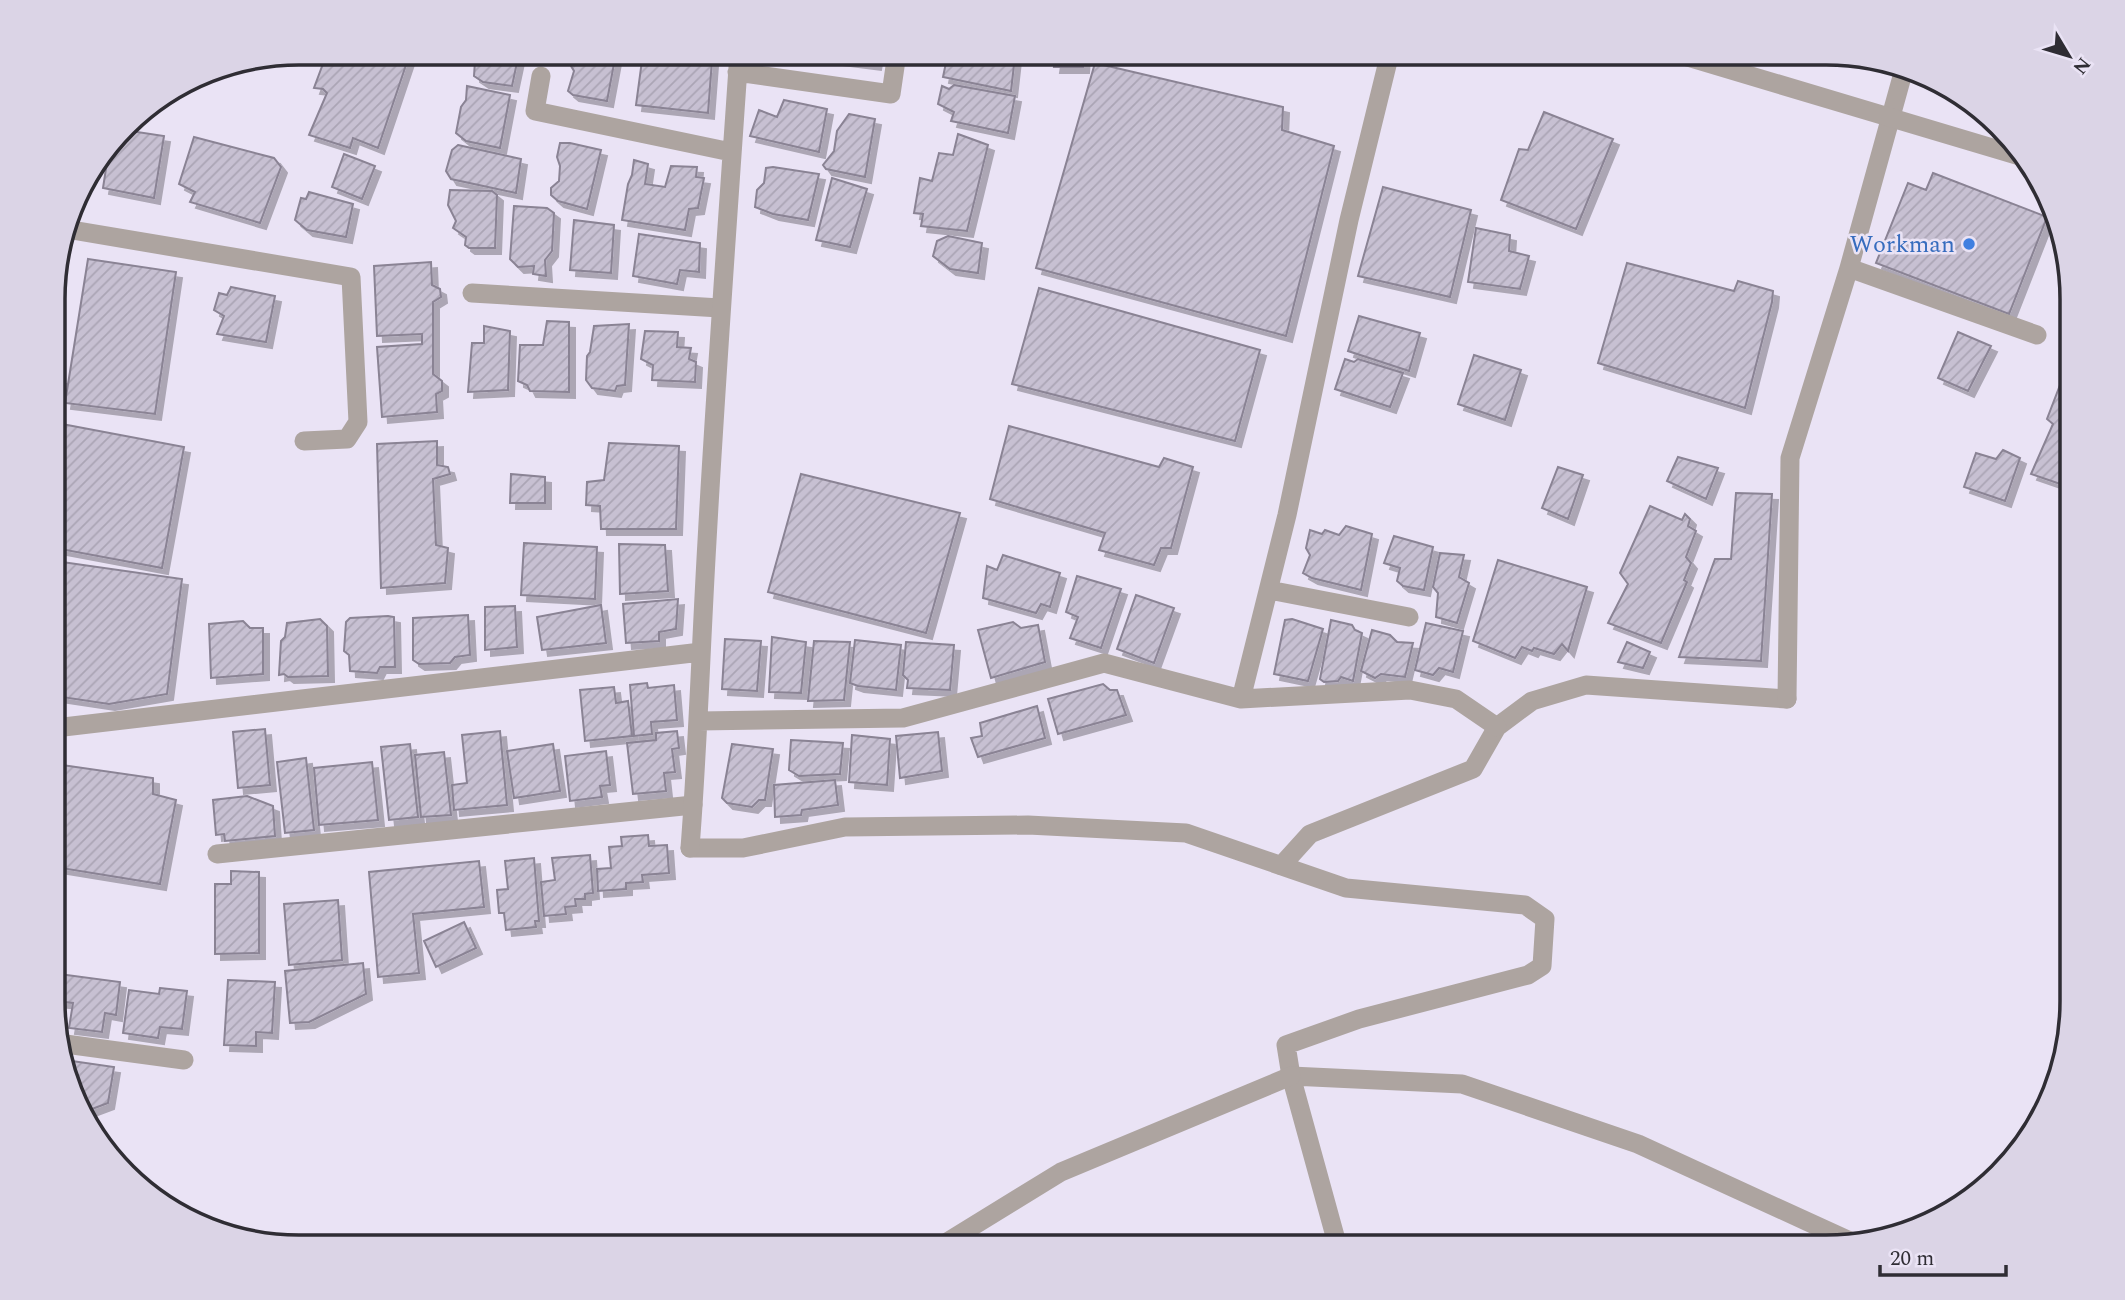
<svg xmlns="http://www.w3.org/2000/svg" width="2125" height="1300" viewBox="0 0 2125 1300" font-family="Spectral,serif">
	<style>
		.building { fill: url(#building-hatch); stroke: #8a8394; stroke-width: 2; filter: url(#shadow) }
		.lines { fill: none; stroke-linecap: round; stroke-linejoin: round }
		.service { stroke: #ada4a0; stroke-width: 19 }
		.minor { stroke: #ada4a0; stroke-width: 19 }
		.tertiary { stroke: #ada4a0; stroke-width: 19 }
		.shop-dot { fill: #3f7fe0; stroke: #eae3f5; stroke-width: 2.5 }
		.labels { text-anchor: middle; stroke-width: 5; stroke-linejoin: round; paint-order: stroke }
		.shop-label { font-size: 24px; fill: #366cbe; stroke: #eae3f5; text-anchor: end }
		.rim { fill: none; stroke: #2f2d34; stroke-width: 3.5 }
	</style>
	<defs>
		<pattern id="building-hatch" width="6" height="6" patternUnits="userSpaceOnUse" patternTransform="scale(1.75)"><rect width="6" height="6" fill="#c7c0d2"/><path d="M-1 1l2-2M0 6l6-6M5 7l2-2" fill="none" stroke="#aba5b5"/></pattern>
		<filter id="shadow"><feDropShadow dx="6" dy="6" stdDeviation="0" flood-color="#0004"/></filter>
	</defs>
	<rect width="100%" height="100%" fill="#eae3f5"/>
	<path class="building" d="M 327,53 L 410,53 L 378,148 L 353,138 L 350,148 L 309,135 L 327,93 L 323,89 L 314,88 Z
		M 482,53 L 519,53 L 512,86 L 483,82 L 474,76 L 475,61 Z
		M 574,53 L 616,53 L 607,101 L 573,95 L 568,91 L 574,71 L 571,66 Z
		M 643,53 L 702,53 L 702,55 L 712,60 L 708,113 L 636,105 Z
		M 789,53 L 877,53 L 875,64 Z
		M 948,53 L 998,53 L 1015,56 L 1011,91 L 943,77 Z
		M 1056,53 L 1084,53 L 1083,67 L 1054,67 Z
		M 1095,63 L 1283,107 L 1282,130 L 1334,146 L 1286,336 L 1036,268 Z
		M 954,85 L 1015,96 L 1008,133 L 951,121 L 954,112 L 938,104 L 942,86 L 949,89 Z
		M 467,86 L 510,95 L 500,148 L 466,141 L 456,133 L 461,107 L 466,100 Z
		M 784,100 L 827,109 L 819,152 L 750,136 L 759,110 L 777,117 Z
		M 1544,112 L 1613,139 L 1576,229 L 1501,200 L 1519,149 L 1528,150 Z
		M 849,114 L 875,119 L 865,177 L 826,169 L 823,165 L 834,151 L 837,131 Z
		M 124,130 L 164,136 L 154,198 L 103,188 L 109,149 Z
		M 958,134 L 988,145 L 967,231 L 921,226 L 923,214 L 914,213 L 920,178 L 932,181 L 939,153 L 953,155 Z
		M 194,137 L 274,158 L 281,167 L 260,223 L 190,202 L 195,192 L 179,184 Z
		M 560,143 L 570,143 L 601,150 L 587,209 L 558,201 L 551,195 L 551,188 L 559,181 L 560,166 L 557,157 Z
		M 458,145 L 521,159 L 516,193 L 451,179 L 446,171 L 452,150 Z
		M 344,154 L 375,166 L 362,199 L 332,187 Z
		M 634,160 L 648,164 L 645,184 L 665,187 L 671,166 L 697,167 L 696,177 L 704,178 L 698,208 L 689,209 L 685,230 L 622,220 L 628,184 L 632,175 Z
		M 773,167 L 819,174 L 808,220 L 773,214 L 755,207 L 757,190 L 764,183 L 766,168 Z
		M 1933,173 L 2047,217 L 2009,314 L 1876,263 L 1908,183 L 1926,190 Z
		M 832,178 L 867,189 L 850,247 L 816,240 Z
		M 1383,187 L 1471,210 L 1450,297 L 1358,276 Z
		M 450,190 L 492,191 L 497,195 L 495,248 L 469,248 L 465,245 L 466,237 L 453,228 L 456,221 L 448,205 Z
		M 309,192 L 353,204 L 346,237 L 307,230 L 295,220 L 301,198 L 306,199 Z
		M 514,206 L 547,208 L 554,213 L 552,251 L 545,260 L 546,276 L 533,274 L 534,266 L 518,267 L 510,259 Z
		M 574,220 L 614,225 L 611,273 L 570,270 Z
		M 1476,228 L 1510,235 L 1509,251 L 1529,256 L 1520,289 L 1468,282 Z
		M 639,234 L 700,243 L 699,272 L 680,270 L 677,284 L 633,276 Z
		M 948,236 L 982,243 L 978,273 L 950,269 L 933,256 L 937,241 Z
		M 88,259 L 176,272 L 155,414 L 65,403 Z
		M 431,262 L 432,285 L 440,289 L 441,297 L 433,302 L 433,374 L 442,381 L 442,391 L 436,394 L 437,412 L 382,417 L 377,347 L 422,344 L 422,334 L 377,336 L 374,266 Z
		M 1627,263 L 1734,291 L 1738,281 L 1773,291 L 1772,302 L 1745,408 L 1598,363 Z
		M 231,287 L 275,296 L 266,342 L 217,334 L 224,316 L 214,310 L 219,293 L 227,295 Z
		M 1039,288 L 1260,350 L 1235,441 L 1012,384 Z
		M 1359,316 L 1420,333 L 1409,371 L 1348,351 Z
		M 547,321 L 569,322 L 569,392 L 530,391 L 527,385 L 518,381 L 520,345 L 543,345 Z
		M 629,324 L 625,385 L 617,386 L 615,391 L 592,388 L 586,380 L 587,356 L 590,352 L 594,326 Z
		M 484,326 L 510,331 L 508,390 L 468,392 L 472,343 L 484,343 Z
		M 645,331 L 678,332 L 677,347 L 691,348 L 689,359 L 696,362 L 695,382 L 652,380 L 653,365 L 641,359 Z
		M 1958,332 L 1991,346 L 1968,391 L 1938,378 Z
		M 55,355 L 59,356 L 56,377 L 60,378 L 55,412 Z
		M 1474,355 L 1521,370 L 1505,420 L 1458,404 Z
		M 1345,359 L 1354,362 L 1358,359 L 1403,373 L 1390,407 L 1335,389 Z
		M 2065,372 L 2072,375 L 2072,488 L 2031,474 L 2053,424 L 2047,419 Z
		M 62,424 L 184,447 L 162,568 L 55,548 L 55,466 Z
		M 1009,426 L 1159,467 L 1164,458 L 1193,467 L 1171,548 L 1161,548 L 1154,565 L 1099,550 L 1105,533 L 990,499 Z
		M 437,441 L 437,465 L 448,467 L 450,474 L 433,479 L 436,545 L 448,548 L 445,583 L 381,588 L 377,444 Z
		M 609,443 L 679,446 L 676,529 L 601,529 L 600,506 L 586,505 L 587,482 L 604,480 Z
		M 2003,450 L 2020,458 L 2005,501 L 1964,487 L 1976,453 L 1996,459 Z
		M 1678,457 L 1718,468 L 1706,499 L 1667,481 Z
		M 1558,467 L 1583,475 L 1568,519 L 1542,508 Z
		M 511,474 L 545,477 L 545,503 L 510,503 Z
		M 801,474 L 960,513 L 926,633 L 768,592 Z
		M 1736,493 L 1772,494 L 1761,661 L 1679,657 L 1715,559 L 1731,559 Z
		M 1650,506 L 1682,520 L 1685,514 L 1690,519 L 1688,526 L 1696,531 L 1686,557 L 1691,563 L 1684,580 L 1687,582 L 1661,643 L 1608,623 L 1628,584 L 1620,573 Z
		M 1346,526 L 1372,534 L 1361,590 L 1312,578 L 1303,573 L 1310,555 L 1306,548 L 1310,530 L 1322,534 L 1325,530 L 1339,535 Z
		M 1394,536 L 1433,547 L 1424,590 L 1403,586 L 1397,581 L 1400,568 L 1384,563 Z
		M 524,543 L 597,547 L 595,599 L 521,595 Z
		M 619,544 L 665,545 L 668,591 L 620,594 Z
		M 1440,553 L 1464,555 L 1459,577 L 1469,583 L 1457,623 L 1436,617 L 1438,593 L 1433,587 Z
		M 1003,555 L 1060,573 L 1050,607 L 1041,604 L 1036,613 L 983,598 L 987,566 L 997,570 Z
		M 1498,560 L 1587,587 L 1568,651 L 1562,644 L 1554,654 L 1534,648 L 1532,651 L 1522,647 L 1515,658 L 1473,641 Z
		M 55,561 L 182,579 L 167,694 L 109,704 L 55,696 Z
		M 1077,576 L 1121,589 L 1101,648 L 1070,638 L 1078,617 L 1066,612 Z
		M 1136,595 L 1174,608 L 1154,663 L 1117,649 Z
		M 678,599 L 676,629 L 659,632 L 659,641 L 626,643 L 623,604 Z
		M 601,605 L 606,643 L 542,650 L 537,617 Z
		M 515,606 L 517,647 L 485,650 L 485,607 Z
		M 468,615 L 470,655 L 455,657 L 450,663 L 419,664 L 413,660 L 413,618 Z
		M 388,616 L 394,617 L 395,667 L 380,667 L 377,673 L 350,671 L 349,655 L 344,651 L 346,622 L 350,618 Z
		M 320,619 L 327,626 L 328,676 L 288,677 L 284,674 L 279,675 L 281,641 L 285,637 L 287,623 Z
		M 1292,619 L 1323,629 L 1308,681 L 1274,674 L 1285,620 Z
		M 1331,620 L 1352,625 L 1355,630 L 1362,633 L 1353,681 L 1341,677 L 1338,681 L 1324,682 L 1320,679 Z
		M 243,621 L 250,628 L 263,628 L 263,674 L 211,678 L 209,624 Z
		M 1013,622 L 1021,628 L 1038,625 L 1045,662 L 991,678 L 978,630 Z
		M 1426,623 L 1463,631 L 1453,672 L 1439,668 L 1433,675 L 1415,670 Z
		M 1372,630 L 1390,635 L 1397,642 L 1413,643 L 1405,677 L 1381,674 L 1375,678 L 1361,671 Z
		M 772,637 L 806,642 L 801,693 L 769,692 Z
		M 725,639 L 761,641 L 757,691 L 722,689 Z
		M 855,640 L 901,645 L 896,690 L 858,686 L 850,683 Z
		M 814,641 L 850,642 L 844,700 L 808,701 Z
		M 906,642 L 954,645 L 950,690 L 907,688 L 908,680 L 903,675 Z
		M 1627,642 L 1650,652 L 1643,668 L 1618,662 Z
		M 647,683 L 648,688 L 674,685 L 677,720 L 651,722 L 652,734 L 634,736 L 630,685 Z
		M 1103,684 L 1110,690 L 1117,690 L 1126,715 L 1058,734 L 1048,699 Z
		M 614,687 L 616,703 L 628,701 L 632,736 L 585,741 L 580,690 Z
		M 1037,706 L 1045,738 L 978,757 L 971,738 L 982,736 L 980,723 Z
		M 265,729 L 270,785 L 238,788 L 233,732 Z
		M 500,731 L 507,805 L 454,810 L 452,785 L 467,783 L 462,735 Z
		M 677,731 L 679,748 L 672,749 L 675,772 L 664,773 L 666,791 L 633,794 L 627,743 L 656,740 L 656,733 Z
		M 938,732 L 942,771 L 900,778 L 896,736 Z
		M 852,735 L 890,739 L 887,785 L 849,782 Z
		M 791,740 L 843,743 L 840,774 L 799,776 L 789,770 Z
		M 410,744 L 418,817 L 389,820 L 381,747 Z
		M 553,744 L 560,791 L 514,798 L 507,751 Z
		M 732,744 L 773,749 L 765,800 L 759,800 L 752,807 L 727,803 L 722,798 Z
		M 606,751 L 610,785 L 600,786 L 602,797 L 570,801 L 565,756 Z
		M 444,752 L 451,815 L 421,817 L 415,755 Z
		M 306,758 L 314,830 L 285,833 L 277,762 Z
		M 372,762 L 378,820 L 319,825 L 314,768 Z
		M 55,764 L 153,778 L 153,794 L 176,800 L 160,884 L 55,867 Z
		M 835,780 L 838,805 L 802,810 L 801,815 L 775,817 L 774,785 Z
		M 247,796 L 273,806 L 275,836 L 225,841 L 224,834 L 216,835 L 213,800 Z
		M 648,835 L 649,846 L 667,845 L 669,873 L 642,875 L 643,882 L 626,883 L 626,889 L 598,891 L 597,869 L 611,868 L 609,847 L 622,846 L 621,837 Z
		M 590,855 L 593,893 L 585,894 L 585,899 L 575,899 L 576,906 L 565,907 L 566,914 L 544,916 L 541,882 L 555,880 L 552,858 Z
		M 534,858 L 539,921 L 535,921 L 536,927 L 506,930 L 504,913 L 499,913 L 497,890 L 508,889 L 505,861 Z
		M 479,861 L 484,907 L 413,914 L 419,973 L 378,977 L 369,872 Z
		M 231,871 L 259,872 L 259,953 L 215,954 L 215,884 L 231,884 Z
		M 338,900 L 342,960 L 289,965 L 284,904 Z
		M 464,922 L 476,948 L 436,967 L 424,941 Z
		M 363,963 L 366,994 L 309,1022 L 290,1023 L 285,971 Z
		M 59,974 L 120,982 L 116,1015 L 105,1013 L 102,1032 L 69,1028 L 73,1003 L 55,1001 Z
		M 228,980 L 275,982 L 272,1033 L 256,1032 L 256,1046 L 224,1045 Z
		M 160,988 L 187,991 L 182,1029 L 160,1027 L 158,1038 L 123,1033 L 129,990 L 159,994 Z
		M 65,1060 L 114,1067 L 108,1103 L 84,1112 Z"/>
	<g class="lines">
		<path class="service" d="M 66,229 L 351,277 L 358,422 L 347,439 L 304,441
			M 472,293 L 720,308
			M 690,848 L 743,848 L 845,827 L 1028,825 L 1186,833 L 1346,888 L 1525,905 L 1545,919 L 1542,966 L 1528,975 L 1359,1019 L 1286,1045 L 1291,1076
			M 217,854 L 693,805
			M 1281,866 L 1310,834 L 1473,769 L 1497,727 L 1532,701 L 1586,685 L 1787,699
			M 58,1043 L 184,1060"/>
		<path class="minor" d="M 1390,53 L 1349,220 L 1287,515 L 1241,699 L 1410,690 L 1456,699 L 1497,727
			M 737,72 L 891,94 L 897,53
			M 541,76 L 535,111 L 731,152
			M 1849,268 L 2037,335
			M 1269,590 L 1409,617
			M 1787,699 L 1790,458 L 1849,268 L 1903,73
			M 699,721 L 903,718 L 1104,663 L 1241,699
			M 55,728 L 701,652
			M 690,848 C 698,746 701,643 707,541 C 716,378 728,215 739,53
			M 1338,1247 L 1291,1076 L 1462,1084 L 1638,1144 L 1854,1243"/>
		<path class="tertiary" d="M 1674,53 L 2026,158
			M 939,1247 L 1061,1172 L 1291,1076"/>
	</g>
	<circle class="shop-dot" cx="1969" cy="244" r="7"/>
	<g class="labels">
		<g class="shop-label">
			<text x="1955" y="252">Workman</text>
		</g>
	</g>
	<path d="M0 0H2125V1300H0ZM299 65H1826A234 234 0 0 1 2060 299V1001A234 234 0 0 1 1826 1235H299A234 234 0 0 1 65 1001V299A234 234 0 0 1 299 65Z" fill="#dbd4e6" fill-rule="evenodd"/>
	<path class="rim" d="M299 65H1826A234 234 0 0 1 2060 299V1001A234 234 0 0 1 1826 1235H299A234 234 0 0 1 65 1001V299A234 234 0 0 1 299 65Z"/>
	<g transform="translate(2069 56) rotate(128)" stroke="#eae3f5" stroke-width="5" paint-order="stroke">
	<path d="M0-5L12 26L0 18L-12 26Z" fill="#2f2d34"/>
	<text y="-10" font-size="19" font-weight="bold" text-anchor="middle" fill="#2f2d34">N</text>
	</g>
	<path d="M1880 1265v10h126v-10" fill="none" stroke="#2f2d34" stroke-width="3.5"/>
	<text x="1890" y="1265" font-size="21" fill="#2f2d34" stroke="#eae3f5" stroke-width="5" paint-order="stroke">20 m</text>
</svg>
